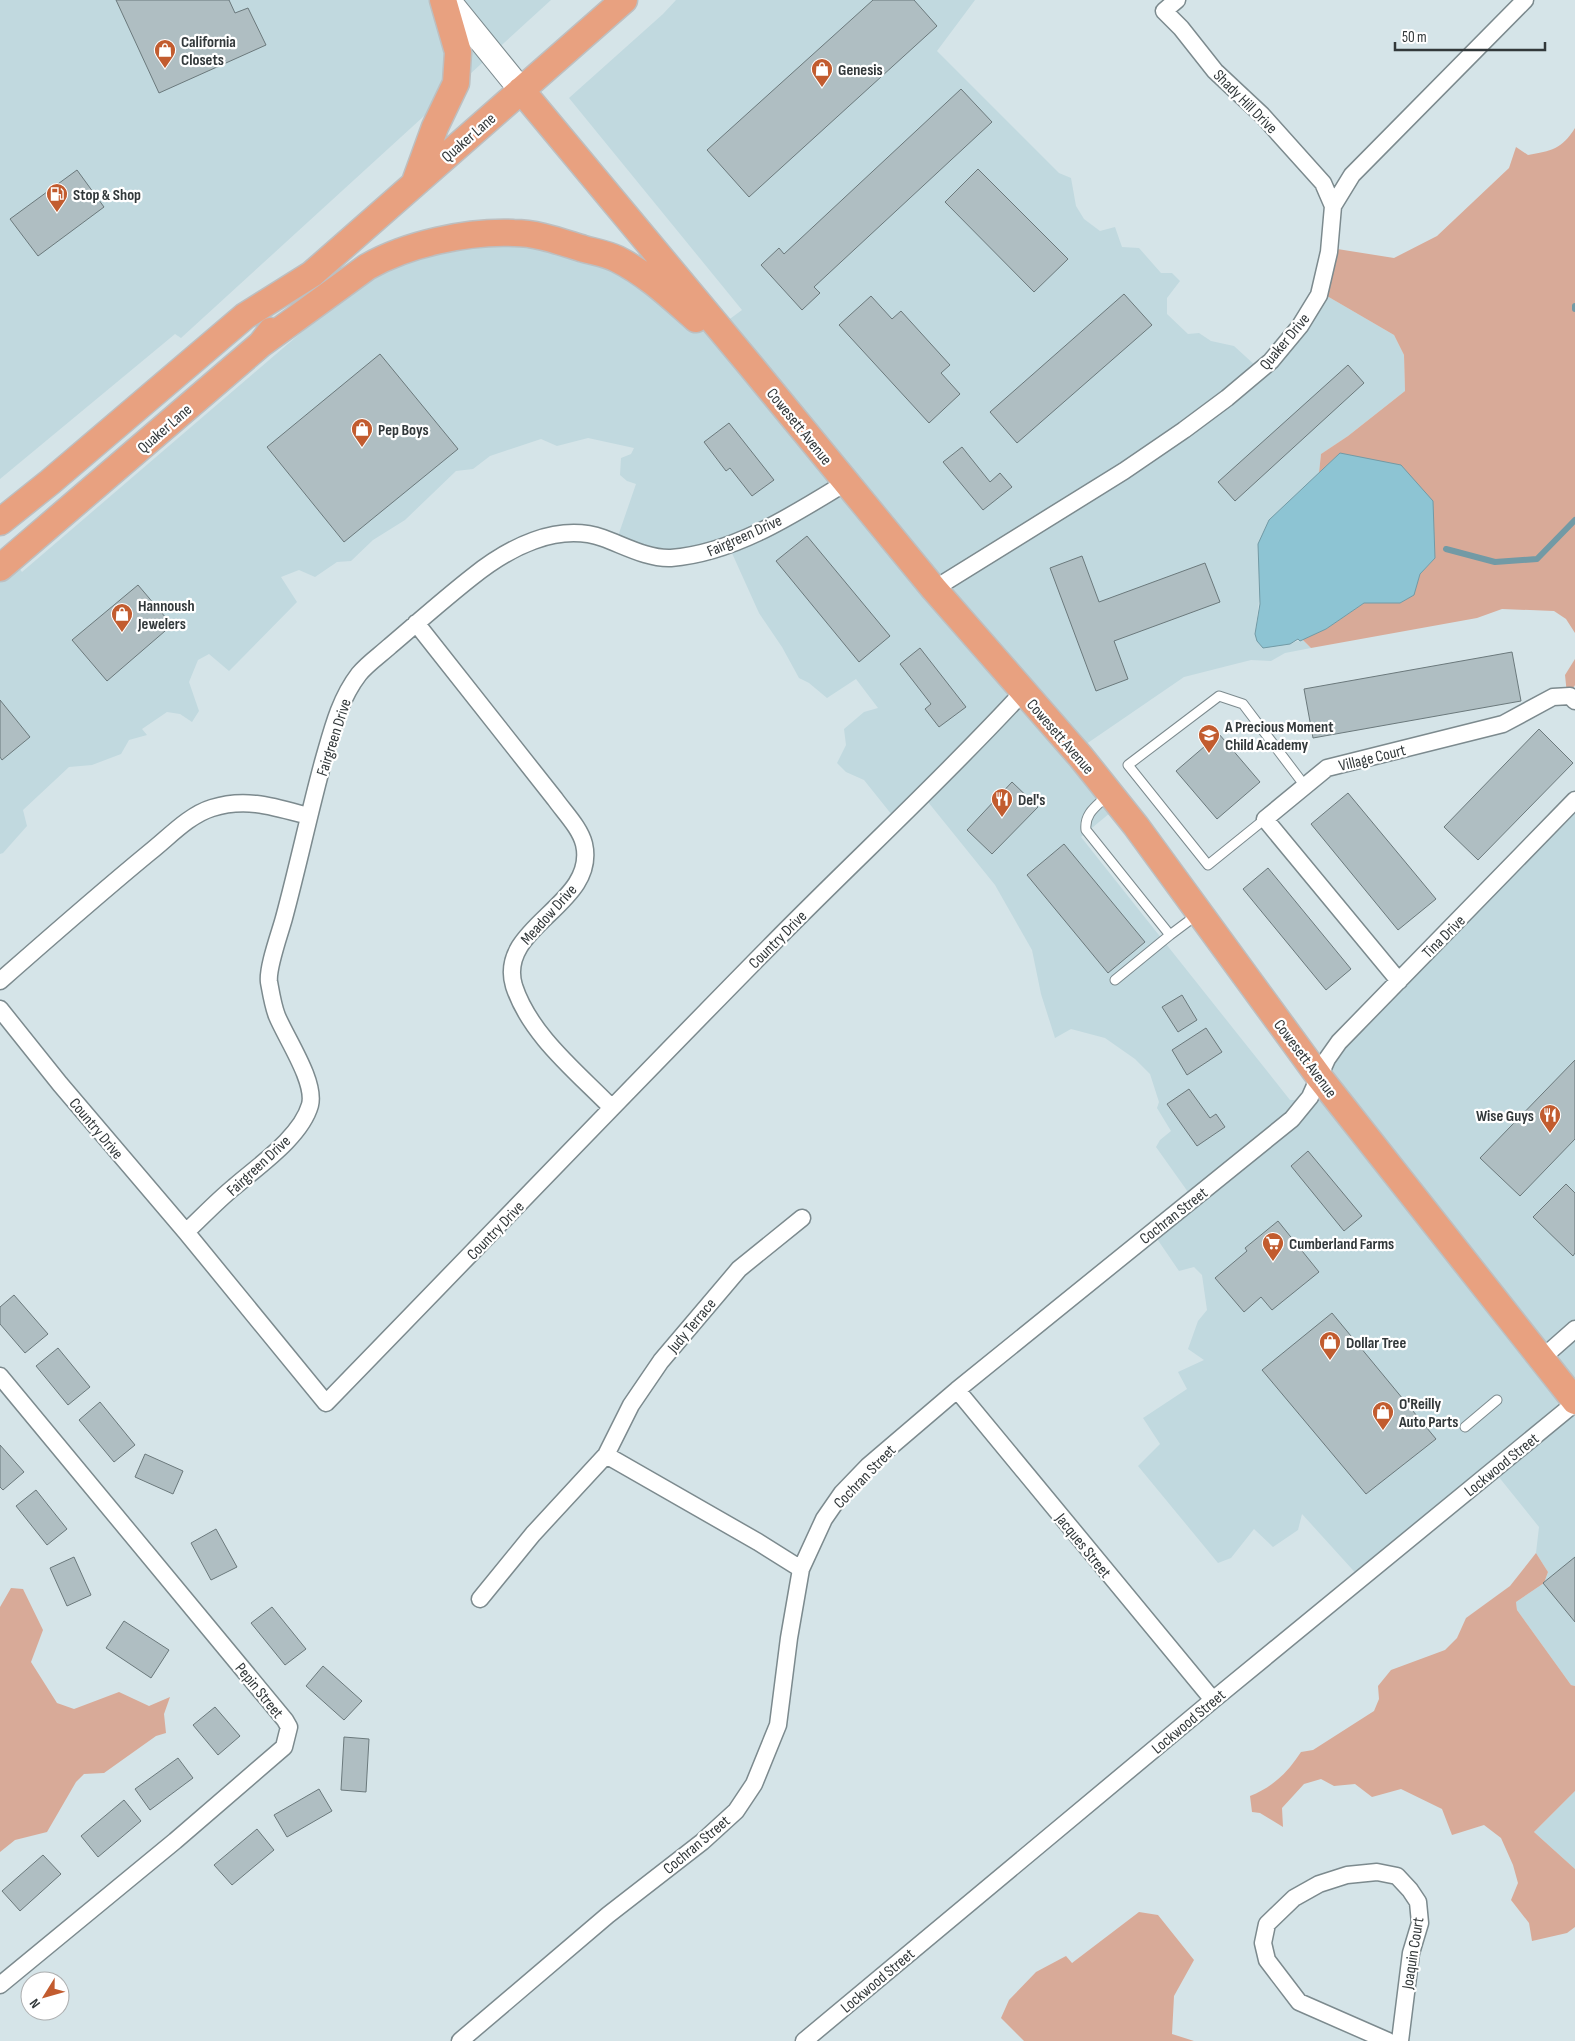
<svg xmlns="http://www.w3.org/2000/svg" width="1575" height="2041" viewBox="0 0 1575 2041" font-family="'Sofia Sans Condensed',sans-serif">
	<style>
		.built { fill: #c1d9df }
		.green { fill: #d8aa98 }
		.water { fill: #8dc4d3; stroke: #729aa5 }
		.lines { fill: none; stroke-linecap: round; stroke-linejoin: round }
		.stream { stroke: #729aa5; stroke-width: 6 }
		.building { fill: #afbec2; stroke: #6b797c }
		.lane-casing { stroke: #7c8a8e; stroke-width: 11 }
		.street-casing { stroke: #7c8a8e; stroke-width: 19 }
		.secondary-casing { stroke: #7c8a8e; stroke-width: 26 }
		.primary-casing { stroke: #bdbfc0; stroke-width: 29 }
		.lane { stroke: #fff; stroke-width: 9 }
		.street { stroke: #fff; stroke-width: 16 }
		.secondary { stroke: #fff; stroke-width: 24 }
		.primary { stroke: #e8a180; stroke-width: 26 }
		.labels { text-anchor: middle; stroke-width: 4.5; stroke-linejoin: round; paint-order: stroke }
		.poi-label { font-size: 16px; font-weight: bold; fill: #32383a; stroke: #fff; text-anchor: start }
		.street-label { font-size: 16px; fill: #32383a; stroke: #fff }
	</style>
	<rect width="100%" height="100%" fill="#d5e4e8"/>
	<path class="built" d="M 0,0 L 551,0 L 181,338 L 175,334 L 0,479 Z
		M 676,0 L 975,0 L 937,51 L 1059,173 L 1071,178 L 1076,206 L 1084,219 L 1100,231 L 1115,227 L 1122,247 L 1139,248 L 1161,273 L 1172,273 L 1180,281 L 1167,298 L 1167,314 L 1188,334 L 1199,333 L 1211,341 L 1234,346 L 1257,367 L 1327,296 L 1394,335 L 1404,355 L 1405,391 L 1348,436 L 1321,454 L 1319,473 L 1269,520 L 1255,634 L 1290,644 L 1302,639 L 1311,648 L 1285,653 L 1271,661 L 1251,660 L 1184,677 L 1076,751 L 1116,808 L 1081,837 L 1290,1100 L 1295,1100 L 1324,1073 L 1320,1060 L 1575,806 L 1575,1686 L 1571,1685 L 1517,1610 L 1516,1602 L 1544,1583 L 1548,1572 L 1536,1553 L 1539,1527 L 1494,1471 L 1361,1579 L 1302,1514 L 1298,1530 L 1273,1547 L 1254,1529 L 1231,1558 L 1218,1563 L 1138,1466 L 1160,1444 L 1143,1418 L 1187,1389 L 1178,1372 L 1204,1360 L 1188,1349 L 1198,1321 L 1207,1310 L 1202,1275 L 1194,1267 L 1179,1271 L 1151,1230 L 1187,1196 L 1188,1192 L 1156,1147 L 1160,1140 L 1171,1131 L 1157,1108 L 1159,1102 L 1150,1074 L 1135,1059 L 1105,1038 L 1071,1029 L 1055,1038 L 1041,994 L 1032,950 L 995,885 L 924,797 L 896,820 L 864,780 L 846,772 L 837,763 L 846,745 L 844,729 L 864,712 L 878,708 L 856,679 L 827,698 L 809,683 L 799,678 L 782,647 L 759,613 L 731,551 L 698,556 L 616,542 L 636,484 L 627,481 L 620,475 L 621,458 L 631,454 L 634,448 L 588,438 L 557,446 L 541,439 L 490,456 L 473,469 L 456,471 L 405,520 L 373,540 L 351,561 L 337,562 L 315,577 L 299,570 L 281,577 L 297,602 L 239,661 L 229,671 L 209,654 L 198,660 L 189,682 L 199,711 L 192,722 L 180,714 L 167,712 L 142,729 L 147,735 L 129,740 L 121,754 L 92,765 L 69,767 L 23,810 L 27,826 L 3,853 L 0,854 L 0,568 L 12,558 L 22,572 L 374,270 L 514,233 L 605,257 L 712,332 L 742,310 L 569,98 L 663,14 Z
		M 1575,1791 L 1575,1869 L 1534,1832 Z"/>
	<path class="green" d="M 1575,128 L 1575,633 L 1566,619 L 1554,611 L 1502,609 L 1477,618 L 1311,648 L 1302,639 L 1326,629 L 1364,603 L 1400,603 L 1413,595 L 1420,574 L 1435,558 L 1340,453 L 1319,473 L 1321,454 L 1348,436 L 1405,391 L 1404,355 L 1394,335 L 1327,296 L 1331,248 L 1394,258 L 1437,236 L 1509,168 L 1516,147 L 1528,155 C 1551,151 1562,149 1575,128 Z
		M 1575,659 L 1575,685 L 1570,694 L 1567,694 L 1565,675 Z
		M 1536,1553 L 1548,1572 L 1544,1583 L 1516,1602 L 1517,1610 L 1571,1685 L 1575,1686 L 1575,1791 L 1534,1832 L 1575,1869 L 1575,1927 L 1567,1933 L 1532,1941 L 1529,1923 L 1511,1900 L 1518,1883 L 1513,1865 L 1501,1838 L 1484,1825 L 1452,1835 L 1442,1809 L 1401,1789 L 1372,1797 L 1355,1784 L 1334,1786 L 1321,1779 L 1304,1784 L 1282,1808 L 1283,1827 L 1260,1813 L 1252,1812 L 1250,1796 C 1273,1787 1288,1772 1301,1752 L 1313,1750 L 1374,1711 L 1379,1699 L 1378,1686 L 1391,1670 L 1445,1650 L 1457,1638 L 1466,1618 L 1510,1586 Z
		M 11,1588 L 23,1589 L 43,1630 L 31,1662 L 57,1703 L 74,1709 L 119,1692 L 149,1706 L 170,1697 L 164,1714 L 166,1733 L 156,1736 L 104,1773 L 84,1774 L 76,1782 L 47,1832 L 15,1840 L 0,1852 L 0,1607 Z
		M 1139,1912 L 1158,1915 L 1194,1960 L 1174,1996 L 1172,2034 L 1194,2041 L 1024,2041 L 1001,2018 L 1009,2000 L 1036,1972 L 1066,1956 L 1072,1963 Z"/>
	<path class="water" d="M 1340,453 L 1401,465 L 1433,501 L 1435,558 L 1420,574 L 1414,595 L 1400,603 L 1364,603 L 1326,629 L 1300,641 L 1298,639 L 1290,644 L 1263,648 L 1257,641 L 1255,634 L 1260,604 L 1258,544 L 1269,520 Z"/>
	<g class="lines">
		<path class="stream" d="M 1575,306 L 1575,309
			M 1446,549 L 1495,562 L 1537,559 L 1575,520"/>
	</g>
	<path class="building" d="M 116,0 L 229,0 L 235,13 L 248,8 L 266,45 L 159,93 Z
		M 873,0 L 914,0 L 937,26 L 749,197 L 707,150 Z
		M 961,89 L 992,122 L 814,287 L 820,293 L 802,310 L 761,265 L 779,248 L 784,254 Z
		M 978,169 L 1068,259 L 1034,292 L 945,202 Z
		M 77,170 L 104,207 L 38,256 L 10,219 Z
		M 1124,294 L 1152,325 L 1017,443 L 990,412 Z
		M 871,296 L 892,319 L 901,311 L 950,365 L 941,373 L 960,394 L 929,423 L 839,325 Z
		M 380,354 L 458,449 L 344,542 L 267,447 Z
		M 1348,365 L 1364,383 L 1235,501 L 1218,482 Z
		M 729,423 L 774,480 L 752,496 L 730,468 L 726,471 L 704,442 Z
		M 962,447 L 990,482 L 1000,473 L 1012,487 L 983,510 L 943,462 Z
		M 807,536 L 890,636 L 859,662 L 776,561 Z
		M 1082,556 L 1099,602 L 1205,563 L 1220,602 L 1114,641 L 1128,679 L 1096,691 L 1050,568 Z
		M 138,585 L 172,625 L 107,681 L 72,640 Z
		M 920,648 L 966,707 L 939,727 L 925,709 L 931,704 L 900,664 Z
		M 1512,652 L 1521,701 L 1313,738 L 1304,689 Z
		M 0,700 L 30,737 L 2,760 L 0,757 Z
		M 1539,729 L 1573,763 L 1478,860 L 1444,827 Z
		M 1219,734 L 1260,782 L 1217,819 L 1176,771 Z
		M 1012,782 L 1038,807 L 992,854 L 967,830 Z
		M 1348,793 L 1436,899 L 1398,930 L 1311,824 Z
		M 1064,844 L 1145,942 L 1108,973 L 1027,875 Z
		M 1268,868 L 1351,969 L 1326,990 L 1243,889 Z
		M 1182,995 L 1197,1020 L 1178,1032 L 1162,1007 Z
		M 1206,1028 L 1222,1052 L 1187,1075 L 1172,1050 Z
		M 1575,1060 L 1575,1139 L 1520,1196 L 1480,1158 Z
		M 1189,1089 L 1210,1118 L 1216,1114 L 1225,1127 L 1197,1146 L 1167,1104 Z
		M 1308,1151 L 1362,1216 L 1344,1231 L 1291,1166 Z
		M 1566,1184 L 1575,1193 L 1575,1253 L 1573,1256 L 1533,1217 Z
		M 1278,1221 L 1319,1272 L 1272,1310 L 1261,1297 L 1244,1312 L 1215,1278 L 1247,1251 L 1245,1248 Z
		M 14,1295 L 48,1334 L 25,1353 L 0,1324 L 0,1307 Z
		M 1332,1313 L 1436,1439 L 1366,1494 L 1262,1370 Z
		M 58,1348 L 90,1387 L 68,1405 L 36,1366 Z
		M 100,1402 L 135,1445 L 114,1462 L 79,1420 Z
		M 0,1445 L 24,1472 L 3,1490 L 0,1487 Z
		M 145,1454 L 183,1471 L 173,1494 L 135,1477 Z
		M 36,1490 L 67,1529 L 47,1545 L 16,1506 Z
		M 216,1529 L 237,1567 L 211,1580 L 191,1543 Z
		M 74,1557 L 91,1595 L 67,1606 L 50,1568 Z
		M 1575,1557 L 1575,1622 L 1543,1583 Z
		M 272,1607 L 306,1649 L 285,1665 L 251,1623 Z
		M 124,1621 L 169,1650 L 151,1678 L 106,1648 Z
		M 323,1666 L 362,1701 L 344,1720 L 306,1686 Z
		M 215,1707 L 240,1736 L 218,1755 L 193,1725 Z
		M 344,1737 L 369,1739 L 366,1792 L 341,1790 Z
		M 178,1758 L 193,1778 L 150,1810 L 135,1789 Z
		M 319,1789 L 332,1811 L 287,1837 L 274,1815 Z
		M 124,1800 L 141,1821 L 98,1857 L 81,1836 Z
		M 257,1829 L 274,1850 L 232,1885 L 214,1865 Z
		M 43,1855 L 61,1874 L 20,1911 L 2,1891 Z"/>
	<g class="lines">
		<g class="lane-casing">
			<path id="lane" d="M 1108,795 C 1097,806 1084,813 1086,830 L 1170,935 L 1115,980
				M 1265,819 L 1208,865 L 1128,765 L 1219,696 L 1243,704 L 1305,786
				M 1170,935 L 1198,914
				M 1465,1427 L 1497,1400"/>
		</g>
		<g class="street-casing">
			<path id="street" d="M 1177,0 L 1164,11 L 1181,28 L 1215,71 L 1262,115 L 1323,183 L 1333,206
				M 934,589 L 1124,471 L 1184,430 L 1227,398 L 1271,361 L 1300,326 L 1319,295 L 1329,252 L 1333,206 L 1352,175 L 1525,0
				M 416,623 L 555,799 C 565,813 580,828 584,844 C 598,905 496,926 514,986 C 530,1035 577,1072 611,1107
				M 0,981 C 50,937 99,894 150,852 C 169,837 189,815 212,808 C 246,797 275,807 308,816
				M 1399,981 L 1265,819 L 1327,768 L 1503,724 L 1553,697 L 1570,696 L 1575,701
				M 0,1009 L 60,1084 L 186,1232 L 326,1403 C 477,1248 627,1091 779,937 C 860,855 945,777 1023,692
				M 186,1232 C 202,1217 217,1201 234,1187 C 258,1166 301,1137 310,1105 C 316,1082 286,1038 277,1016 C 273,1006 271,993 269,982 C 267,968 280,933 284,918 C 298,866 309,814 323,762 C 332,731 339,700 359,674 C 367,664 380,655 390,646 C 417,623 444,599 472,577 C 508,548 557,522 603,538 C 625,546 648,559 671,558 C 734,553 793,515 845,483
				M 1541,1359 L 1575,1329
				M 0,1376 L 285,1720 L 289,1727 L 284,1747 L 175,1841 L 0,1985
				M 957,1390 L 1213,1700
				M 606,1455 L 758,1542 L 801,1569
				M 480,1599 L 533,1534 L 606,1455 L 631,1405 L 661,1361 L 739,1269 L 802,1218
				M 460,2041 L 608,1915 L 702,1842 L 736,1811 L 754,1784 L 778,1725 L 789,1638 L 801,1569 L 824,1519 L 842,1493 L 868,1466 L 957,1390 L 1292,1119 L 1310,1097 L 1327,1059 L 1339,1042 L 1575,800
				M 804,2041 L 1213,1700 L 1575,1403
				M 1388,2041 L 1299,2002 L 1267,1960 L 1263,1943 L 1267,1924 L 1294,1898 L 1319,1884 L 1347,1875 L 1377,1872 L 1397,1876 L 1410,1890 L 1418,1902 L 1420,1923 L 1411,1953 L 1400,2041"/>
		</g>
		<g class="secondary-casing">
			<path id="secondary" d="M 448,0 L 521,90"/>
		</g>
		<g class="primary-casing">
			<path id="primary" d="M 521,90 L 750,365 L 934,589 L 1080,756 L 1136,826 L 1320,1078 L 1575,1401
				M 415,182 L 435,127 L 456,83 L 458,52 L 443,0
				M 261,344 L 367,267 C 407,244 467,231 514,233 C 538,233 561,242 584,249 C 595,252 607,254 617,259 C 647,274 671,297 696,319
				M 0,522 L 50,482 L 245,316 L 312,274 L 624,0
				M 0,568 L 261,344 L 271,331"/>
		</g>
		<use href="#lane" class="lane"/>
		<use href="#street" class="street"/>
		<use href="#secondary" class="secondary"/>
		<use href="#primary" class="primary"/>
	</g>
	<defs>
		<g id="shop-pin" transform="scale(1.125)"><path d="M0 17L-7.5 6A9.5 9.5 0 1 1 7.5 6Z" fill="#c25c2f" stroke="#fff"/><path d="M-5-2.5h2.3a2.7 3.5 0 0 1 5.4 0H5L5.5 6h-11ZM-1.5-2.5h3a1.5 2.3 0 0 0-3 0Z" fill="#fff"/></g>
		<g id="fuel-pin" transform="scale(1.125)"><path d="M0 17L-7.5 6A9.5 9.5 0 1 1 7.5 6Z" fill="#c25c2f" stroke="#fff"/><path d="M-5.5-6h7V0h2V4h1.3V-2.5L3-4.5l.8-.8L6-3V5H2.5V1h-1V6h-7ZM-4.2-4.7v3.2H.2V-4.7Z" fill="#fff"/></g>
		<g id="school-pin" transform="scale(1.125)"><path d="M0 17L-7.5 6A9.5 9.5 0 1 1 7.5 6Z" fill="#c25c2f" stroke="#fff"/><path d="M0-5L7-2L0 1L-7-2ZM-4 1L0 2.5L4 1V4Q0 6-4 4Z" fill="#fff"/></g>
		<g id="restaurant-pin" transform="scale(1.125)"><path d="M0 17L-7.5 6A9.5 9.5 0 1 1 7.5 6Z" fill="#c25c2f" stroke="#fff"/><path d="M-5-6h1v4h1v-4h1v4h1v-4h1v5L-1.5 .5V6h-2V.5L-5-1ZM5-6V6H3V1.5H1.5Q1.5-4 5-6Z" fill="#fff"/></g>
		<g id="supermarket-pin" transform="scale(1.125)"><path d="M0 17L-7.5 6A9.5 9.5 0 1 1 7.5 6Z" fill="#c25c2f" stroke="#fff"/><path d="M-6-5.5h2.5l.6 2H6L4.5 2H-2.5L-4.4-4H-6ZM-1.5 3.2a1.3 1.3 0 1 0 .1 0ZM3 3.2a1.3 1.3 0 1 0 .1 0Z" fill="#fff"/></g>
	</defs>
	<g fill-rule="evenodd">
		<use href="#shop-pin" x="165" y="50"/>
		<use href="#shop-pin" x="822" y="69"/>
		<use href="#fuel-pin" x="57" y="194"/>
		<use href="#shop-pin" x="362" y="429"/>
		<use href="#shop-pin" x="122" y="614"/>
		<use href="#school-pin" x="1209" y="735"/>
		<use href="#restaurant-pin" x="1002" y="799"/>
		<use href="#restaurant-pin" x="1550" y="1115"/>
		<use href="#supermarket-pin" x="1273" y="1243"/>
		<use href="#shop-pin" x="1330" y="1342"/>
		<use href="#shop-pin" x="1383" y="1412"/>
	</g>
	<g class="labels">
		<g class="poi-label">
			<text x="181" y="47">California<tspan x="181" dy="18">Closets</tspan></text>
			<text x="838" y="75">Genesis</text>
			<text x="73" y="200">Stop &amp; Shop</text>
			<text x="378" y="435">Pep Boys</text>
			<text x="138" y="611">Hannoush<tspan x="138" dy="18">Jewelers</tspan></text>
			<text x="1225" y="732">A Precious Moment<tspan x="1225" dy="18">Child Academy</tspan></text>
			<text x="1018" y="805">Del's</text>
			<text x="1534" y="1121" text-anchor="end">Wise Guys</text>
			<text x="1289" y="1249">Cumberland Farms</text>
			<text x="1346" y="1348">Dollar Tree</text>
			<text x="1399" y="1409">O'Reilly<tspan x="1399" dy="18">Auto Parts</tspan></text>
		</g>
		<g class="street-label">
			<text transform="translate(1246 101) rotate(45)" y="6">Shady Hill Drive</text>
			<text transform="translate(468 137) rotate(-41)" y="6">Quaker Lane</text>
			<text transform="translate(1284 341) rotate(-50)" y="6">Quaker Drive</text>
			<text transform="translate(800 426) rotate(51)" y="6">Cowesett Avenue</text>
			<text transform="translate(164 428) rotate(-41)" y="6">Quaker Lane</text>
			<text transform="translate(744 535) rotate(-24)" y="6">Fairgreen Drive</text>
			<text transform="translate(1061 736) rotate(49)" y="6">Cowesett Avenue</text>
			<text transform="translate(333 737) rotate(-72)" y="6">Fairgreen Drive</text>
			<text transform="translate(1372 757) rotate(-14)" y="6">Village Court</text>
			<text transform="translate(548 914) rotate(-48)" y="6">Meadow Drive</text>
			<text transform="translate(1443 936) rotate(-45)" y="6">Tina Drive</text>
			<text transform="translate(777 939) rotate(-45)" y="6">Country Drive</text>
			<text transform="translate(1306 1058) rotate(53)" y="6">Cowesett Avenue</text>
			<text transform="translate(97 1128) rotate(50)" y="6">Country Drive</text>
			<text transform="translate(258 1165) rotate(-43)" y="6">Fairgreen Drive</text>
			<text transform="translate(1173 1215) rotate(-38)" y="6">Cochran Street</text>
			<text transform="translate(495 1230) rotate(-46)" y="6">Country Drive</text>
			<text transform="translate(691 1325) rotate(-50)" y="6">Judy Terrace</text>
			<text transform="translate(1501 1464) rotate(-39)" y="6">Lockwood Street</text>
			<text transform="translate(864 1476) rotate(-46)" y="6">Cochran Street</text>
			<text transform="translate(1084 1545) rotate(51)" y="6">Jacques Street</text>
			<text transform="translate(260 1690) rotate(51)" y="6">Pepin Street</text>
			<text transform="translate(1188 1721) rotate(-40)" y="6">Lockwood Street</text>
			<text transform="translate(696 1844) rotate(-40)" y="6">Cochran Street</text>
			<text transform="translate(1412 1953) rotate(-81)" y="6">Joaquin Court</text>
			<text transform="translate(877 1980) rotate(-40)" y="6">Lockwood Street</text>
		</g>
	</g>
	<g transform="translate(45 1996) rotate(233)"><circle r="24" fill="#ffffff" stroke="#adafb0"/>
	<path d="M0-4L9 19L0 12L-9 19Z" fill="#c25c2f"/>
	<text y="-8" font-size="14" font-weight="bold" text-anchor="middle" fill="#32383a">N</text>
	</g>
	<path d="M1395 42v8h150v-8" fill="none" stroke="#32383a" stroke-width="2.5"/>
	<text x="1402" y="42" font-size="15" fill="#32383a" stroke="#ffffff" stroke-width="4" paint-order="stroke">50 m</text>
</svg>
